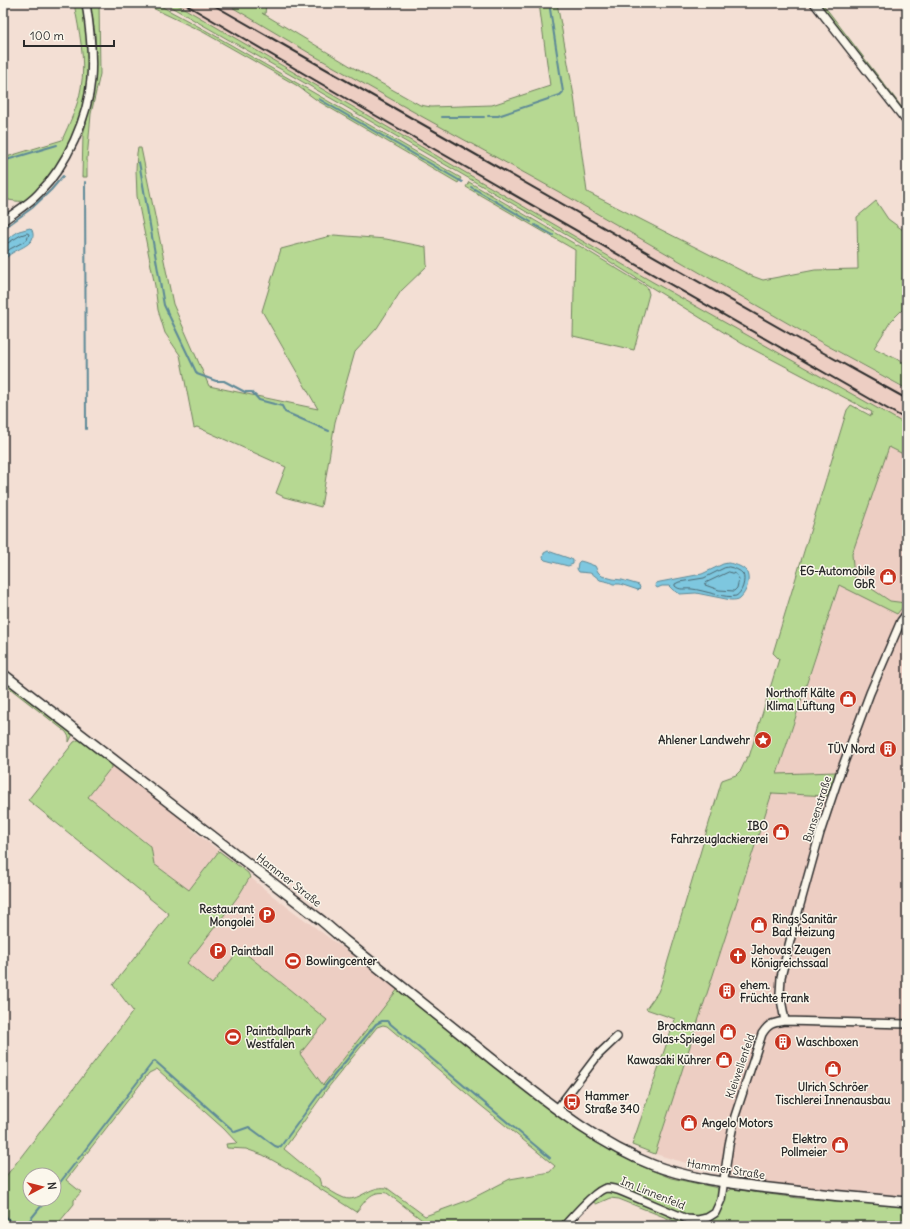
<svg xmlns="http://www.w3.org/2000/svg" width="910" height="1229" viewBox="0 0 910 1229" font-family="Delius,sans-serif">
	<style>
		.built { fill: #edcec3 }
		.green { fill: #b6d892; stroke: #70825e; fill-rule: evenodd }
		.water { fill: #7ec7df; stroke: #5d8997 }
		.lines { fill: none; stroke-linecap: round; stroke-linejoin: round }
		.shore { stroke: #4c6973; stroke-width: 1 }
		.stream { stroke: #5d8997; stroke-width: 2 }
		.minor-casing { stroke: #2b2b2b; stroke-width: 10 }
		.major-casing { stroke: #2b2b2b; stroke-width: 12 }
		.minor { stroke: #fbf7ec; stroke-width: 7 }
		.major { stroke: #fbf7ec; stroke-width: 9 }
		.rail { stroke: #2b2b2b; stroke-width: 2 }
		.labels { text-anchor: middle; stroke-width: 3; stroke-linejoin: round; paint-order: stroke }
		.poi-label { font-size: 11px; font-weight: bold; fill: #2b2b2b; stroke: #fbf7ec; text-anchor: end }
		.street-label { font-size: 11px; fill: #2b2b2b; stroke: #fbf7ec }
	</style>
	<rect width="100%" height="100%" fill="#f3dfd4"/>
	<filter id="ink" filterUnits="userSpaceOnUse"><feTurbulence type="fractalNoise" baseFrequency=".025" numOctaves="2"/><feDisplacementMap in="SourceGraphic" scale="8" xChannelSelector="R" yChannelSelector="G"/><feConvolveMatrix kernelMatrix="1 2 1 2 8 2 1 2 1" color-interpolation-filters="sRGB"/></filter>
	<g filter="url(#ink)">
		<path class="built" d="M 175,3 L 225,3 L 311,54 L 570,198 L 816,340 L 907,390 L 907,425 L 651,281 Z
			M 889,446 L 907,456 L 907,1196 L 798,1186 L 742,1179 L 655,1154 L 772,793 L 827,796 L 835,772 L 777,775 L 840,584 L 897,614 L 905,603 L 890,601 L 854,577 L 852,554 Z
			M 113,765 L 193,827 L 191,829 L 219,851 L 189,890 L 154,864 L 151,846 L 88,797 Z
			M 250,877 L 274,897 L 398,989 L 324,1085 L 300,1054 L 327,1020 L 240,949 L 212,985 L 187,963 L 225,914 L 239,895 Z"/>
		<path class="green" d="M 74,3 L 82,3 C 86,28 91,54 88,79 C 84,117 64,165 36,191 C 33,194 30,198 27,200 C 21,203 10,200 3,199 L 3,158 L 62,140 C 69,124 78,106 81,88 C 86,60 79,31 74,3 Z
			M 90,3 L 99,3 L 100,74 L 91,114 L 87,159 L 87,177 L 82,177 L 83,135 L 92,99 L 95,79 L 95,34 Z
			M 142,3 L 155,3 L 207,31 L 461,178 L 458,183 L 318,101 L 296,85 L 203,32 Z
			M 164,3 L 175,3 L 651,281 L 907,425 L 907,456 L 889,447 L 852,554 L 854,577 L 890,601 L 906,603 L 897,614 L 839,585 L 777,774 L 836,772 L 827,796 L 772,793 L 655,1154 L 632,1145 L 675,1019 L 646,1009 L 658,992 L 661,984 L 722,780 L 736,775 L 741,770 L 747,757 L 749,757 L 779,659 L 773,653 L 847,410 L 851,405 L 871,416 L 872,412 L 741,343 L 575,240 L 296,78 Z
			M 225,3 L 266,3 L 265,15 L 262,13 L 352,67 L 420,105 L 431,107 L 492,105 L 550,86 L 539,3 L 557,3 L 574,96 L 587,192 L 752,276 L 763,280 L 815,270 L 858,269 L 857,217 L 876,201 L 888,219 L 907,233 L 907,305 L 891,321 L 874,348 L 907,364 L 907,389 L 817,340 L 570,198 L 421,116 L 311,54 Z
			M 818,3 L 822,3 L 907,114 L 907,119 Z
			M 138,148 L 141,148 L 173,304 L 209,386 L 318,409 L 262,311 L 281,249 L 334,235 L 386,239 L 426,247 L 427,266 L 401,291 L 377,328 L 355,352 L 335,422 L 321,507 L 284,497 L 276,493 L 286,467 L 197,427 L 194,428 L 180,355 L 165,333 L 158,310 L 155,286 L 137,196 L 136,170 L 137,153 Z
			M 469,182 L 575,244 L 575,246 L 578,245 L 647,287 L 649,294 L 634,350 L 573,336 L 575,250 L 466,187 Z
			M 3,679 L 72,732 L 73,734 L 69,742 L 69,737 L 66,732 L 3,683 Z
			M 80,739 L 113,765 L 88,797 L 151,847 L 154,864 L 189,890 L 219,851 L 248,873 L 250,877 L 239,895 L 225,914 L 187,963 L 212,984 L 240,949 L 327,1020 L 300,1054 L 323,1085 L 398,989 L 544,1104 L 577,1130 L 592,1139 L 613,1152 L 639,1165 L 671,1178 L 718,1188 L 719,1195 L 716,1206 L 710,1213 L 704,1217 L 688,1216 L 607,1185 L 603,1185 L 596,1190 L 561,1226 L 430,1226 L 387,1193 C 370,1190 366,1201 356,1212 L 292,1171 L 263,1155 L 246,1149 L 227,1148 L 226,1144 L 237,1143 L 224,1129 L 157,1069 L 149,1073 L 66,1180 L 81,1192 L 74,1200 L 74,1204 L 56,1226 L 3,1226 L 3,1180 L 125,1022 L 133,1011 L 113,985 L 169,914 L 28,800 L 74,742 ZM 383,1025 L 387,1026 L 479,1104 L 555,1166 L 550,1172 L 510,1179 L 469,1200 L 425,1216 L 387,1188 C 369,1185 358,1203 344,1198 C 336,1195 328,1189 321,1185 L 319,1178 L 284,1149 L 327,1089 L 377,1027 ZM 30,1175 L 54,1175 L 54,1199 L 30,1199 Z
			M 732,1189 L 798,1198 L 907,1207 L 907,1226 L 683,1226 L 684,1225 L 682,1224 L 680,1226 L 676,1226 L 679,1223 L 619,1199 L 610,1198 L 596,1204 L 592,1201 C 599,1194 604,1191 613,1191 L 688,1222 L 708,1221 L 723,1201 L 727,1192 Z"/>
		<path class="water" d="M 30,228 L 32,230 C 39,247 11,248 5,260 L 5,286 L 3,290 L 3,242 L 19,231 Z
			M 548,551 L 571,559 L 573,560 L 573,564 L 568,566 L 545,560 L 543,558 L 544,553 Z
			M 580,561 L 584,562 L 595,566 L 598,572 L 602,576 L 613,579 L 622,580 L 639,585 L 640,588 L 638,590 L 620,584 L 613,584 L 609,582 L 600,580 L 594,575 L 590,573 L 579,572 L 577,569 L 578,563 Z
			M 728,563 C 734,564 742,566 746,571 C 751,578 747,592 740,598 C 738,600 734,600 731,600 L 696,593 L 680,594 L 673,590 L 669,586 L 662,586 L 657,588 L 655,585 L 656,583 L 660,582 L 702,574 L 723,564 Z"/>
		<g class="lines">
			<path class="shore" d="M 3,245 L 6,244 L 21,235 L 27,233 L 29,234 L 27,240 L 10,249 L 3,255
				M 729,567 C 734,568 740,570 743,574 C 746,580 742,593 736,596 C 726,599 703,590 692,589 C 685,588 680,591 675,586 L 675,584 L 679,582 L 704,578 L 724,568 Z
				M 729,572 L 736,574 L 739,579 L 737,588 L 734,591 L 719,590 L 705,585 L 706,583 Z"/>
			<path class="stream" d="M 549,3 L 550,4
				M 319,99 L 462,182
				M 488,116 L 498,116 L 560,95 L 563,92 L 550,9
				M 442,117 L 484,117
				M 3,161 L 57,145
				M 139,162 L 164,305 L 197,374 L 216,381 L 224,381 L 245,392 L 252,392 L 259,400 L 282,406 L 285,412 L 329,431
				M 85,182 L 86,429
				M 471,187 L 531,222
				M 535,225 L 553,235
				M 3,229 L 32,208 L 51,190 L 63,176
				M 78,1159 L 153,1062 L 155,1061 L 235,1132 L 249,1127 L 275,1146 L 278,1147 L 281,1146 L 322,1090 L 376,1024 L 382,1021 L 387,1021 L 550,1158
				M 54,1190 L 76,1162
				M 3,1212 L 13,1226
				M 25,1226 L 47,1199"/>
			<g class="minor-casing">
				<path id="minor" d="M 814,3 L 907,122
					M 3,221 C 15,212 29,204 39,193 C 67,165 88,118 91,79 C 93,54 90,28 86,3
					M 785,1021 L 780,994 L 781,977 L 791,937 L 820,833 L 839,776 L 870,693 L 901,621 L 907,613
					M 557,1109 L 598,1055 L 617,1037
					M 564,1226 C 572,1218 596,1189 607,1188 C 612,1188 618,1190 623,1192 L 687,1219 L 698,1220 L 707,1218 L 715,1213 L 721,1200 L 729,1145 L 735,1116 L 762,1034 C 769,1023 773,1023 785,1021 L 907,1024"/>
			</g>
			<g class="major-casing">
				<path id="major" d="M 3,674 L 322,921 L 344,940 C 395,981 446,1022 497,1063 C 546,1101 594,1142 653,1165 C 687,1178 723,1182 760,1187 C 809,1193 858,1198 907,1202"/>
			</g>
			<use href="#minor" class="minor"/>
			<use href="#major" class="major"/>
			<path class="rail" d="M 183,3 L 366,110 L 907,420
				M 210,3 L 813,347 L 907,399"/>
		</g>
	</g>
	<defs>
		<g id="shop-disc" transform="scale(0.9)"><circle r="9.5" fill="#c8321e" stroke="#fbf7ec"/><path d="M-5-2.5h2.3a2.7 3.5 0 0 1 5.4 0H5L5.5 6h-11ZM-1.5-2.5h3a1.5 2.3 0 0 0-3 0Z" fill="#fff"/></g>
		<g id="sight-disc" transform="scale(0.9)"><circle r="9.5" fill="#c8321e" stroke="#fbf7ec"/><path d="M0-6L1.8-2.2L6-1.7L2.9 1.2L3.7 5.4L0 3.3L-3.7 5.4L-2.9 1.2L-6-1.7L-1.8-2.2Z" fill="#fff"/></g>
		<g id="building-disc" transform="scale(0.9)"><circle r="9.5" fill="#c8321e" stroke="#fbf7ec"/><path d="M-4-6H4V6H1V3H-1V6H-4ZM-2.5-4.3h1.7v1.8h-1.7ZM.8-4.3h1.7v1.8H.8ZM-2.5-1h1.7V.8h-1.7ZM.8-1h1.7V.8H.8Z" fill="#fff"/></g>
		<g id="parking-disc" transform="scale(0.9)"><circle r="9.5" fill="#c8321e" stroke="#fbf7ec"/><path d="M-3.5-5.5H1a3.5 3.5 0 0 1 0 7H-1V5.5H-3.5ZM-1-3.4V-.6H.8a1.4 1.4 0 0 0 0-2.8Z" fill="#fff"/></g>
		<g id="church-disc" transform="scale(0.9)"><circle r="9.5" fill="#c8321e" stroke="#fbf7ec"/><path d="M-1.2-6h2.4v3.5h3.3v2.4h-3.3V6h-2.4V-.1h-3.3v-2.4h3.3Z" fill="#fff"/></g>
		<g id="stadium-disc" transform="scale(0.9)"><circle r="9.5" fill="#c8321e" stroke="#fbf7ec"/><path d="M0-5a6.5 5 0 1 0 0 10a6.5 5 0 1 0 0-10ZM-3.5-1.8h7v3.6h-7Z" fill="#fff"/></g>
		<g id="bus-disc" transform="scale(0.9)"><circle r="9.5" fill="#c8321e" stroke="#fbf7ec"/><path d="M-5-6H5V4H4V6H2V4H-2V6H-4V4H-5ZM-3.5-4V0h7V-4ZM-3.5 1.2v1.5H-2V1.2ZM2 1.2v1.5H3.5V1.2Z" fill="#fff"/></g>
	</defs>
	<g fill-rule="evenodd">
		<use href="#shop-disc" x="888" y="577"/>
		<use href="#shop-disc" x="848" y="699"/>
		<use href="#sight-disc" x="763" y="740"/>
		<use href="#building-disc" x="888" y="749"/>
		<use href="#shop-disc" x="781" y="832"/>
		<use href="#parking-disc" x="267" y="915"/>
		<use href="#shop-disc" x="759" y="925"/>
		<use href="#parking-disc" x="218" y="951"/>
		<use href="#church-disc" x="738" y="956"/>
		<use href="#stadium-disc" x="293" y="961"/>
		<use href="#building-disc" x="727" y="991"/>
		<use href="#shop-disc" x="728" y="1032"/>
		<use href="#stadium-disc" x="233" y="1037"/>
		<use href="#building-disc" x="783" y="1042"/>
		<use href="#shop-disc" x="724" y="1060"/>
		<use href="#shop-disc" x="833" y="1069"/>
		<use href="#bus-disc" x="572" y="1102"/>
		<use href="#shop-disc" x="689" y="1123"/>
		<use href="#shop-disc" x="840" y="1145"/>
	</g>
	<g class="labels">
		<g class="poi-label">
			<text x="875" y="575">EG-Automobile<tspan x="875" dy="13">GbR</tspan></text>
			<text x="835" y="697">Northoff Kälte<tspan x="835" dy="13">Klima Lüftung</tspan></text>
			<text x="750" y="744">Ahlener Landwehr</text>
			<text x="875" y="753">TÜV Nord</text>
			<text x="768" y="830">IBO<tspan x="768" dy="13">Fahrzeuglackiererei</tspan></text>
			<text x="254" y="913">Restaurant<tspan x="254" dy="13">Mongolei</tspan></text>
			<text x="772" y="923" text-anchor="start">Rings Sanitär<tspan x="772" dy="13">Bad Heizung</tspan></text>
			<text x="751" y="954" text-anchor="start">Jehovas Zeugen<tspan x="751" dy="13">Königreichssaal</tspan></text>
			<text x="231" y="955" text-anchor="start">Paintball</text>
			<text x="306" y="965" text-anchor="start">Bowlingcenter</text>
			<text x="740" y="989" text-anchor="start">ehem.<tspan x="740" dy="13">Früchte Frank</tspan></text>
			<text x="715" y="1030">Brockmann<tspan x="715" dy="13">Glas+Spiegel</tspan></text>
			<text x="246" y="1035" text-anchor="start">Paintballpark<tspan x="246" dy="13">Westfalen</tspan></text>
			<text x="796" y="1046" text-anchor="start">Waschboxen</text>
			<text x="711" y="1064">Kawasaki Kührer</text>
			<text x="833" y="1091" text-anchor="middle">Ulrich Schröer<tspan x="833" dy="13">Tischlerei Innenausbau</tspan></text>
			<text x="585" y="1100" text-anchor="start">Hammer<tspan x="585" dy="13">Straße 340</tspan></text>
			<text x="702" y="1127" text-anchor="start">Angelo Motors</text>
			<text x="827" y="1143">Elektro<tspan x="827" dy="13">Pollmeier</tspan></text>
		</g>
		<g class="street-label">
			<text transform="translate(817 809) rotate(-72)" y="4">Bunsenstraße</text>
			<text transform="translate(289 880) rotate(38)" y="4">Hammer Straße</text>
			<text transform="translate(740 1066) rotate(-71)" y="4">Kleiwellenfeld</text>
			<text transform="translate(726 1169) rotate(9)" y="4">Hammer Straße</text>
			<text transform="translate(653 1193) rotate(22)" y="4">Im Linnenfeld</text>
		</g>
	</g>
	<rect width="910" height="1229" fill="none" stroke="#fbf7ec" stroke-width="16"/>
	<rect x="8" y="8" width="894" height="1213" fill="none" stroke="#2b2b2b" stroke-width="1.5" filter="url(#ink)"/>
	<g transform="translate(42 1187) rotate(83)"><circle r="19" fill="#fbf7ec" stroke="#a8a59f"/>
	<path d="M0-3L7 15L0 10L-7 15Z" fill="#c8321e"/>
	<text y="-6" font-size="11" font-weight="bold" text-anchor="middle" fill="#2b2b2b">N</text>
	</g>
	<path d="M24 40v6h90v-6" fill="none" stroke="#2b2b2b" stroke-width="2"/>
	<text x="30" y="40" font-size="12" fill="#2b2b2b" stroke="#fbf7ec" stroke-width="3" paint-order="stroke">100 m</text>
</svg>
